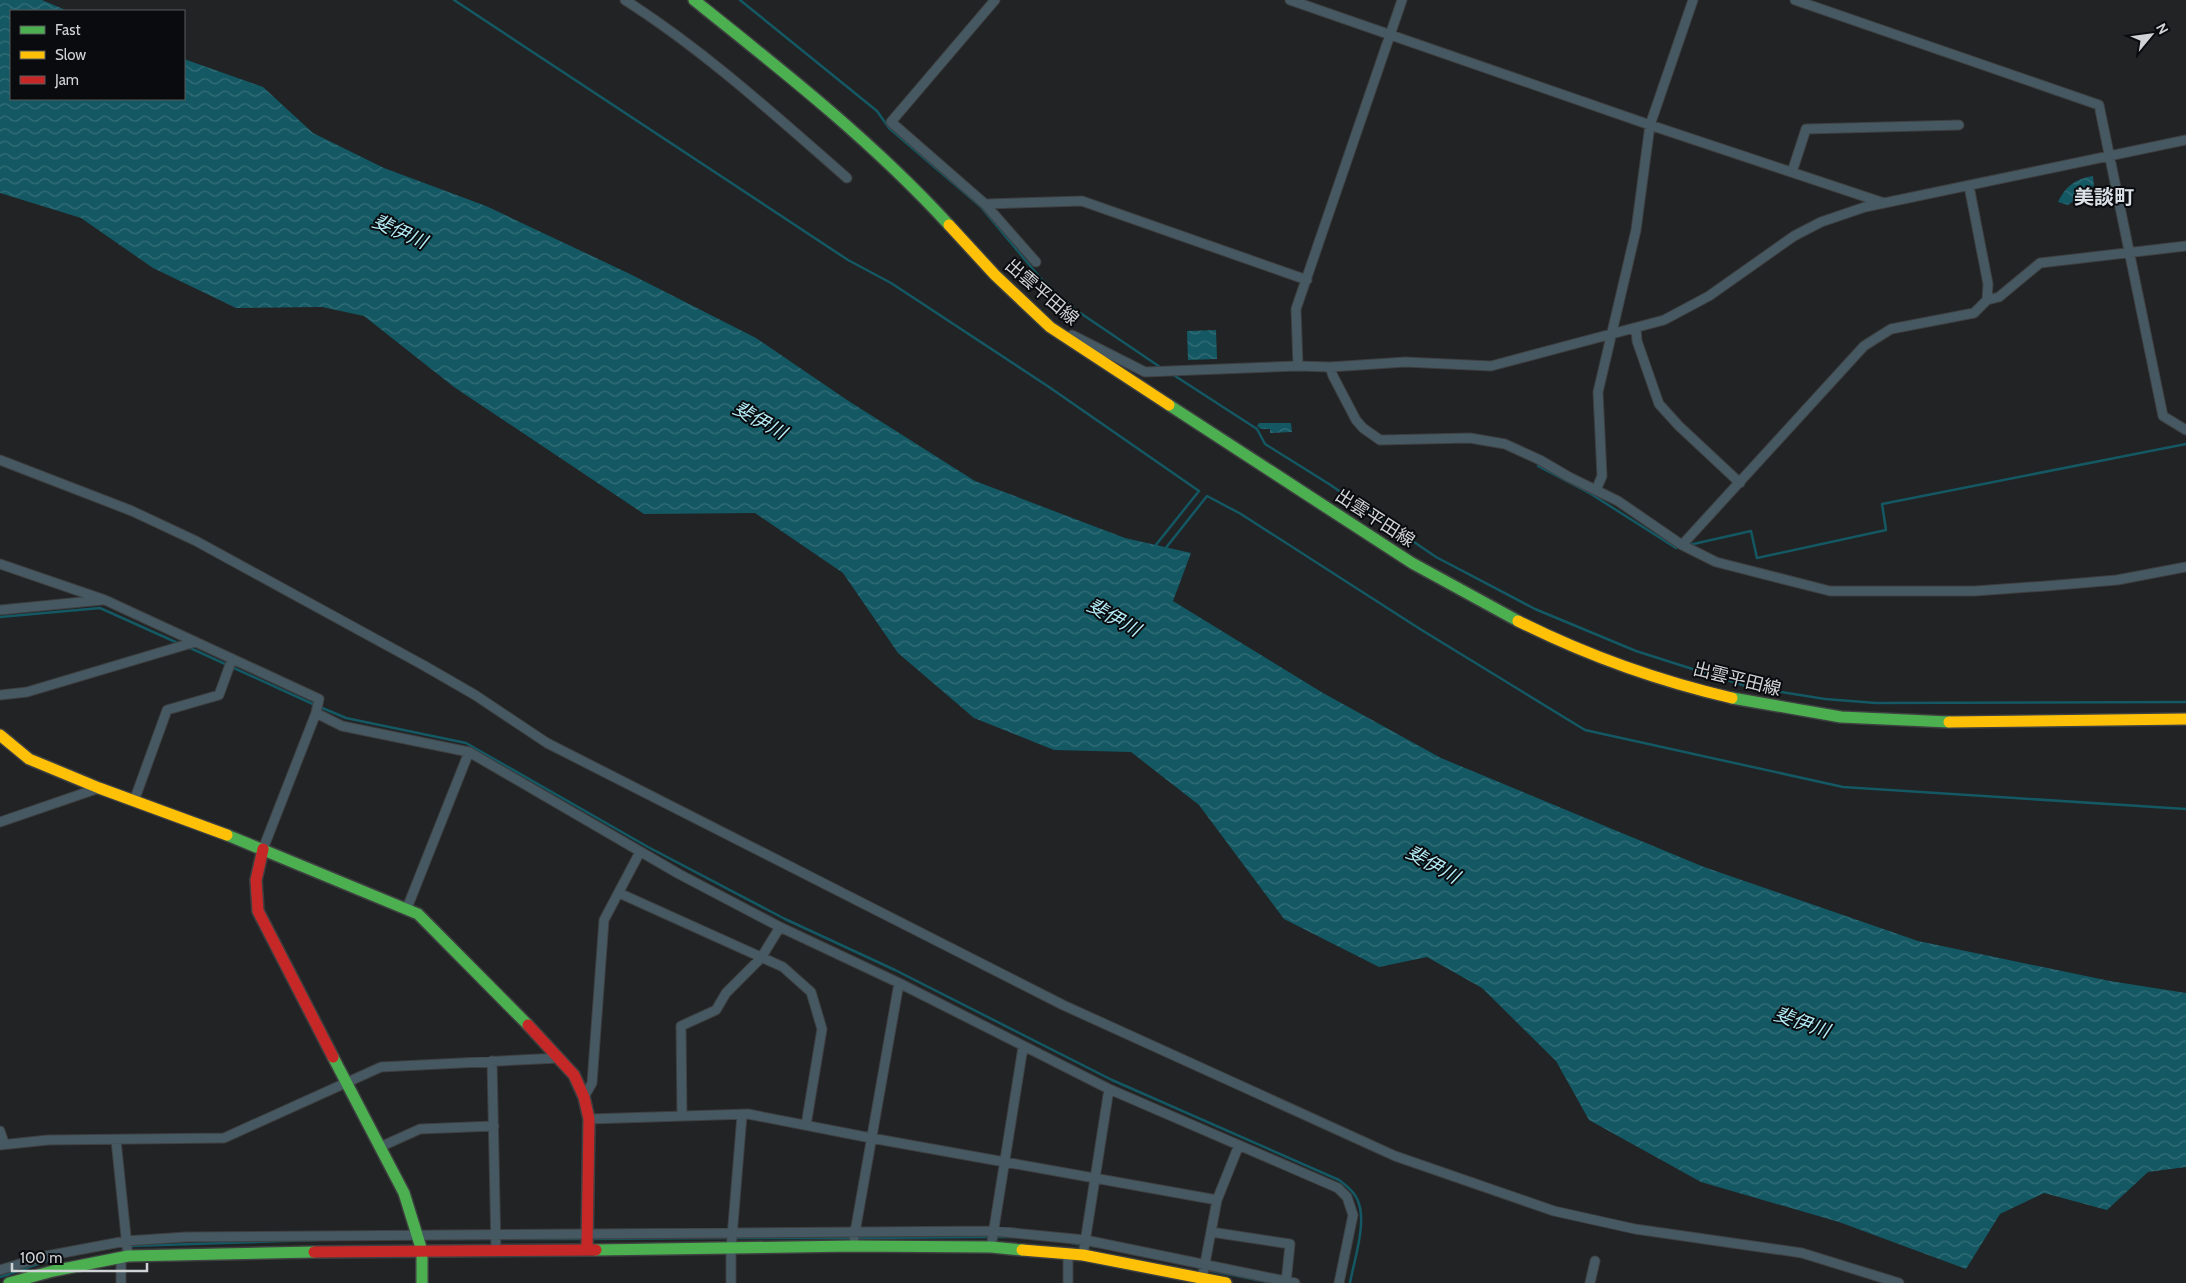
<svg xmlns="http://www.w3.org/2000/svg" width="2186" height="1283" viewBox="0 0 2186 1283" font-family="Cabin,'Noto Sans JP',sans-serif">
	<style>
		.water { fill: url(#water-waves) }
		.lines { fill: none; stroke-linecap: round; stroke-linejoin: round }
		.stream { stroke: #145863; stroke-width: 2.5 }
		.street-casing { stroke: #3e3f40; stroke-width: 11 }
		.fast-casing { stroke: #3e3f40; stroke-width: 14 }
		.slow-casing { stroke: #3e3f40; stroke-width: 14 }
		.jam-casing { stroke: #3e3f40; stroke-width: 14 }
		.street { stroke: #465962; stroke-width: 9 }
		.fast { stroke: #4caf50; stroke-width: 11 }
		.slow { stroke: #ffc107; stroke-width: 11 }
		.jam { stroke: #c62828; stroke-width: 11 }
		.labels { text-anchor: middle; stroke-width: 4; stroke-linejoin: round; paint-order: stroke }
		.street-label { font-size: 18px; fill: #d0d3d6; stroke: #0a0b0e }
		.water-label { font-size: 19px; font-style: italic; fill: #b3ecf6; stroke: #0a0b0e }
		.quarter-label { font-size: 20px; font-weight: bold; fill: #dce1e8; stroke: #0a0b0e }
	</style>
	<defs>
		<pattern id="water-waves" width="16" height="10" patternUnits="userSpaceOnUse" patternTransform="scale(1.25)"><rect width="16" height="10" fill="#145863"/><path d="M0 5q4-4 8 0t8 0" fill="none" stroke="#356f79"/></pattern>
	</defs>
	<rect width="100%" height="100%" fill="#212325"/>
	<path class="water" d="M 0,0 L 42,0 L 68,11 L 11,11 L 11,99 L 184,99 L 184,59 L 263,87 L 313,133 L 384,168 L 486,206 L 630,274 L 756,338 L 847,400 L 975,481 L 1125,538 L 1191,553 L 1173,601 L 1323,693 L 1441,758 L 1704,867 L 1918,941 L 2110,981 L 2186,993 L 2186,1167 L 2148,1172 L 2107,1210 L 2044,1193 L 2000,1214 L 1966,1269 L 1839,1222 L 1701,1182 L 1589,1120 L 1556,1061 L 1482,988 L 1427,957 L 1379,967 L 1284,919 L 1199,805 L 1131,752 L 1054,750 L 974,718 L 898,653 L 843,573 L 755,513 L 644,514 L 454,387 L 364,316 L 322,307 L 236,308 L 153,268 L 81,218 L 0,193 Z
		M 2093,176 L 2094,186 L 2068,205 L 2058,202 C 2066,186 2075,179 2093,176 Z
		M 1216,330 L 1217,359 L 1188,360 L 1187,331 Z
		M 1259,423 L 1291,423 L 1292,432 L 1270,433 L 1270,429 L 1261,429 L 1257,426 Z"/>
	<g class="lines">
		<path class="stream" d="M 454,0 L 848,260 L 891,283 L 1049,387 L 1199,491 L 1155,546
			M 740,0 L 877,111 L 889,128 L 981,207 L 1042,280 L 1067,304 L 1163,369
			M 1172,374 L 1257,429 L 1265,444 L 1329,484 L 1436,557 L 1535,609 L 1636,651 L 1749,687 L 1825,699 L 1876,703 L 2186,702
			M 1538,466 L 1591,494 L 1676,548 L 1679,547
			M 1689,545 L 1751,531 L 1757,558 L 1886,530 L 1882,504 L 2186,444
			M 1165,549 L 1207,496 L 1241,514 L 1420,629 L 1585,730 L 1843,787 L 2186,809
			M 0,617 L 100,608 L 180,644
			M 188,647 L 315,705
			M 320,707 L 346,718 L 466,743 L 648,847 L 785,919 L 895,970 L 1112,1080 L 1339,1180 C 1347,1186 1356,1193 1359,1204 C 1366,1225 1354,1261 1350,1283
			M 995,1237 L 1014,1237
			M 735,1238 L 852,1238
			M 857,1238 L 989,1237
			M 452,1239 L 584,1239
			M 590,1239 L 729,1238
			M 1067,1242 L 1081,1245
			M 1087,1245 L 1099,1247
			M 130,1246 L 317,1240
			M 1187,1265 L 1201,1268
			M 1207,1270 L 1272,1283
			M 0,1277 L 53,1259 L 73,1255"/>
		<g class="street-casing">
			<path id="street" d="M 625,0 C 705,51 776,116 847,178
				M 995,0 L 891,122 L 985,204 L 1036,262
				M 1290,0 L 1650,125 L 1884,203
				M 1795,0 L 2099,105 L 2163,416 L 2186,430
				M 1792,172 L 1806,129 L 1959,125
				M 1969,186 L 1988,284 L 1987,300
				M 985,204 L 1082,201 L 1307,280
				M 1636,329 L 1637,341 L 1659,404 L 1679,426 L 1740,483
				M 1072,335 L 1145,372 L 1298,366 L 1330,367 L 1405,362 L 1491,366 L 1664,320 L 1709,296 L 1794,236 L 1821,222 L 1865,207 L 2186,140
				M 1298,366 L 1296,309 L 1402,0
				M 1330,367 L 1333,376 L 1356,420 L 1363,428 L 1380,440 L 1470,438 L 1505,444 L 1540,460 L 1569,477 L 1618,501 L 1682,545 L 1716,562 L 1830,591 L 1975,591 L 2046,586 L 2117,580 L 2186,567
				M 0,460 L 132,511 L 196,541 L 423,665 L 475,695 L 547,743 L 1063,1005 L 1395,1156 L 1554,1211 L 1635,1229 L 1802,1253 L 1899,1283
				M 1596,490 L 1602,476 L 1598,392 L 1636,230 L 1650,125 L 1693,0
				M 1682,545 L 1864,346 L 1891,329 L 1974,313 L 1987,300 L 1999,297 L 2040,263 L 2186,246
				M 0,564 L 105,600 L 319,699 L 316,713 L 263,849
				M 0,610 L 102,600
				M 0,695 L 27,692 L 195,642
				M 316,713 L 342,726 L 469,752 L 679,874 L 780,927 L 899,983 L 1109,1089 L 1338,1188 L 1347,1197 L 1353,1215 L 1339,1283
				M 134,801 L 167,710 L 219,695 L 232,659
				M 0,822 L 99,788
				M 619,893 L 783,967 L 811,992 L 822,1029 L 806,1125
				M 407,908 L 469,752
				M 492,1061 L 496,1251
				M 584,1097 L 592,1083 L 604,920 L 640,852
				M 682,1116 L 681,1026 L 716,1010 L 726,993 L 761,958 L 780,927
				M 589,1119 L 748,1114 L 871,1138 L 1217,1200
				M 0,1131 L 4,1143
				M 116,1140 L 128,1256
				M 0,1145 L 48,1140 L 224,1138 L 381,1067 L 559,1058
				M 380,1147 L 420,1129 L 494,1126
				M 1211,1232 L 1290,1244 L 1286,1283
				M 854,1238 L 899,983
				M 991,1247 L 1023,1047
				M 1083,1255 L 1109,1089
				M 0,1270 L 46,1256 L 126,1241 L 186,1237 L 994,1231 L 1085,1240 L 1295,1283
				M 1202,1279 L 1217,1200 L 1239,1145
				M 121,1283 L 121,1257
				M 731,1283 L 731,1249 L 742,1115
				M 1068,1283 L 1068,1253
				M 1590,1283 L 1595,1261"/>
		</g>
		<g class="fast-casing">
			<path id="fast" d="M 694,0 C 783,71 872,141 949,225
				M 1169,405 L 1412,563 L 1518,621
				M 1732,698 L 1841,717 L 1949,722
				M 227,835 L 418,914 L 528,1025
				M 333,1057 L 404,1193 L 422,1251 L 422,1283
				M 596,1250 L 852,1246 L 991,1247 L 1022,1250
				M 9,1283 L 53,1271 L 128,1256 L 314,1252"/>
		</g>
		<g class="slow-casing">
			<path id="slow" d="M 949,225 L 995,275 L 1050,327 L 1169,405
				M 1518,621 C 1586,655 1658,681 1732,698
				M 1949,722 L 2186,719
				M 0,735 L 29,759 L 99,788 L 227,835
				M 1022,1250 L 1083,1255 L 1226,1283"/>
		</g>
		<g class="jam-casing">
			<path id="jam" d="M 263,849 L 256,880 L 258,911 L 333,1057
				M 528,1025 L 574,1075 L 584,1097 L 589,1119 L 587,1249
				M 314,1252 L 596,1250"/>
		</g>
		<use href="#street" class="street"/>
		<use href="#fast" class="fast"/>
		<use href="#slow" class="slow"/>
		<use href="#jam" class="jam"/>
	</g>
	<g class="labels">
		<g class="street-label">
			<text transform="translate(1042 292) rotate(41)" y="6">出雲平田線</text>
			<text transform="translate(1375 518) rotate(33)" y="6">出雲平田線</text>
			<text transform="translate(1737 679) rotate(14)" y="6">出雲平田線</text>
		</g>
		<g class="water-label">
			<text transform="translate(400 231) rotate(24)" y="7">斐伊川</text>
			<text transform="translate(760 420) rotate(29)" y="7">斐伊川</text>
			<text transform="translate(1114 617) rotate(29)" y="7">斐伊川</text>
			<text transform="translate(1433 864) rotate(29)" y="7">斐伊川</text>
			<text transform="translate(1802 1022) rotate(19)" y="7">斐伊川</text>
		</g>
		<g class="quarter-label">
			<text x="2104" y="204">美談町</text>
		</g>
	</g>
	<rect x="10" y="10" width="175" height="90" fill="#0a0b0e" stroke="#595b5e"/>
	<rect x="20" y="26" width="25" height="8" fill="#4caf50" stroke="#595b5e"/>
	<text x="55" y="35" font-size="15" fill="#d0d3d6">Fast</text>
	<rect x="20" y="51" width="25" height="8" fill="#ffc107" stroke="#595b5e"/>
	<text x="55" y="60" font-size="15" fill="#d0d3d6">Slow</text>
	<rect x="20" y="76" width="25" height="8" fill="#c62828" stroke="#595b5e"/>
	<text x="55" y="85" font-size="15" fill="#d0d3d6">Jam</text>
	<g transform="translate(2151 35) rotate(61)" stroke="#0a0b0e" stroke-width="4" paint-order="stroke">
	<path d="M0-4L9 19L0 12L-9 19Z" fill="#d0d3d6"/>
	<text y="-8" font-size="14" font-weight="bold" text-anchor="middle" fill="#d0d3d6">N</text>
	</g>
	<path d="M12 1263v8h135v-8" fill="none" stroke="#d0d3d6" stroke-width="2.5"/>
	<text x="20" y="1263" font-size="15" fill="#d0d3d6" stroke="#0a0b0e" stroke-width="4" paint-order="stroke">100 m</text>
</svg>
